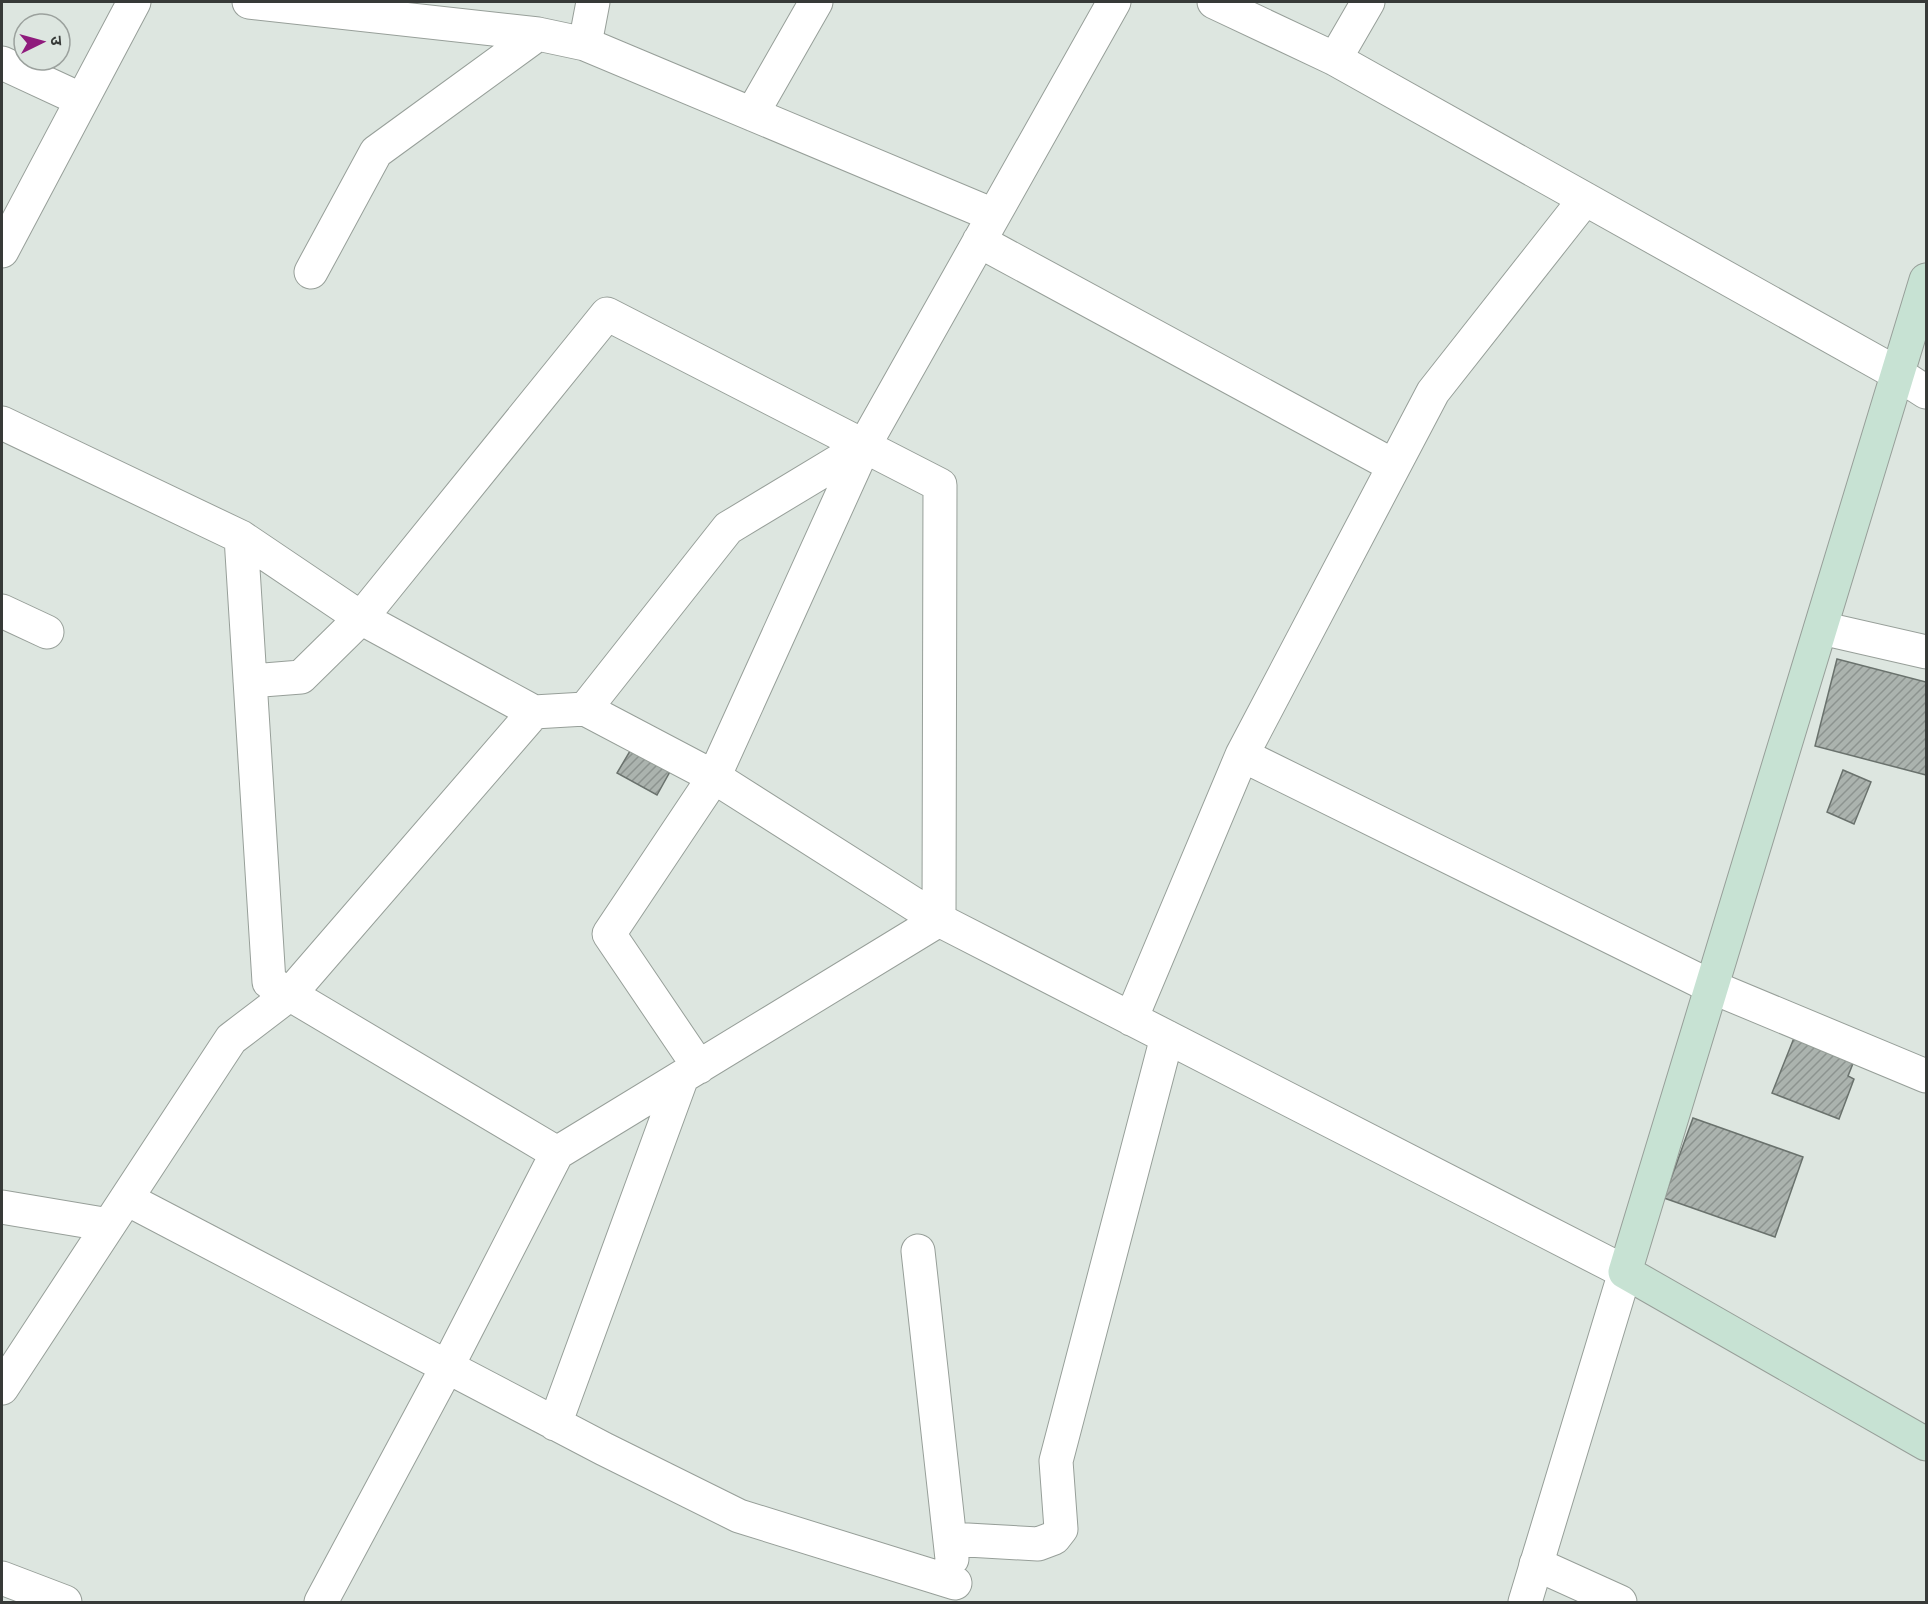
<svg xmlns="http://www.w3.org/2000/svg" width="1928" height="1604" viewBox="0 0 1928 1604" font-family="'Fira Sans','Noto Sans Devanagari',sans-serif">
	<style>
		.building { fill: url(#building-hatch); stroke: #6a726d; stroke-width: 1.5 }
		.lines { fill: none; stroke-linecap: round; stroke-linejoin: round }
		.minor-casing { stroke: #979f99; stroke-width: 35 }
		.tertiary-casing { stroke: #979f99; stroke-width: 35 }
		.secondary-casing { stroke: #979f99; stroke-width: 35 }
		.minor { stroke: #fff; stroke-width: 33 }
		.tertiary { stroke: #fff; stroke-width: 33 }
		.secondary { stroke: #c7e2d3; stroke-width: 33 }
	</style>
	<defs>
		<pattern id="building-hatch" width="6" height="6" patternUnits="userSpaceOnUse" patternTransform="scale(1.5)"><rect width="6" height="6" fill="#abb3ae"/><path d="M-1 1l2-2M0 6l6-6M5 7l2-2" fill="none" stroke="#8c938f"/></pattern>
	</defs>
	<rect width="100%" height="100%" fill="#dde6e0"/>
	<path class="building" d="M 1837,659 L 1926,682 L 1926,775 L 1815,746 Z
		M 633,746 L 672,768 L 657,795 L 617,773 Z
		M 1843,770 L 1871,782 L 1854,824 L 1827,812 Z
		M 1796,1033 L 1856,1056 L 1848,1076 L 1854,1079 L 1839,1119 L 1772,1093 Z
		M 1693,1118 L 1803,1157 L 1775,1237 L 1664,1198 Z"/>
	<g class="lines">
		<g class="minor-casing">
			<path id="minor" d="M 249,2 L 538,34 L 585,44 L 993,215
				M 1214,2 L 1335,59 L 1898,374 L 1926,392
				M 585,44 L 593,2
				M 1335,59 L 1368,2
				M 2,63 L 82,100
				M 752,114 L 816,2
				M 979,241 L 1394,466
				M 2,251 L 134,2
				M 311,272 L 376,152 L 538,34
				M 2,423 L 241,537 L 361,618 L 534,712 L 585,709 L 714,777 L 939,920 L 1625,1272
				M 241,537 L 269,982 L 557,1153
				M 2,611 L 47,632
				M 1821,628 L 1926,652
				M 250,681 L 301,677 L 361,618 L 607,314 L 940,485 L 939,920 L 557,1153 L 447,1367 L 321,1602
				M 585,709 L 728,528 L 864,446
				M 1242,755 L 1712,987 L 1926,1076
				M 1131,1019 L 1242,755 L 1433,392 L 1585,199
				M 699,1067 L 609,934 L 714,777 L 864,446 L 1114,2
				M 127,1199 L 604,1449 L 739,1516 L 955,1583
				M 2,1207 L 109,1225
				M 918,1251 L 952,1559
				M 2,1388 L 231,1039 L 290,994 L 534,712
				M 555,1424 L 682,1077
				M 950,1539 L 1038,1544 L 1054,1538 L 1061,1529 L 1056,1461 L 1167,1037
				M 1536,1564 L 1620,1602
				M 2,1578 L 65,1602"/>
		</g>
		<g class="tertiary-casing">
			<path id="tertiary" d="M 1525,1602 L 1625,1272"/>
		</g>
		<g class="secondary-casing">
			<path id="secondary" d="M 1926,280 L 1625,1272 L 1926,1444"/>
		</g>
		<use href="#minor" class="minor"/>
		<use href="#tertiary" class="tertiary"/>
		<use href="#secondary" class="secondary"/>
	</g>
	<rect width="1928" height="1604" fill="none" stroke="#373a38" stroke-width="6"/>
	<g transform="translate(42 42) rotate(85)"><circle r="28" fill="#dde6e0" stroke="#9ba19d" stroke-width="1.5"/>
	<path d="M0-4.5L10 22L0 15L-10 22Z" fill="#8f1b7c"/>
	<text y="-9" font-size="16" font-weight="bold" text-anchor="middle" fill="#373a38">उ</text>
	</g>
</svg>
